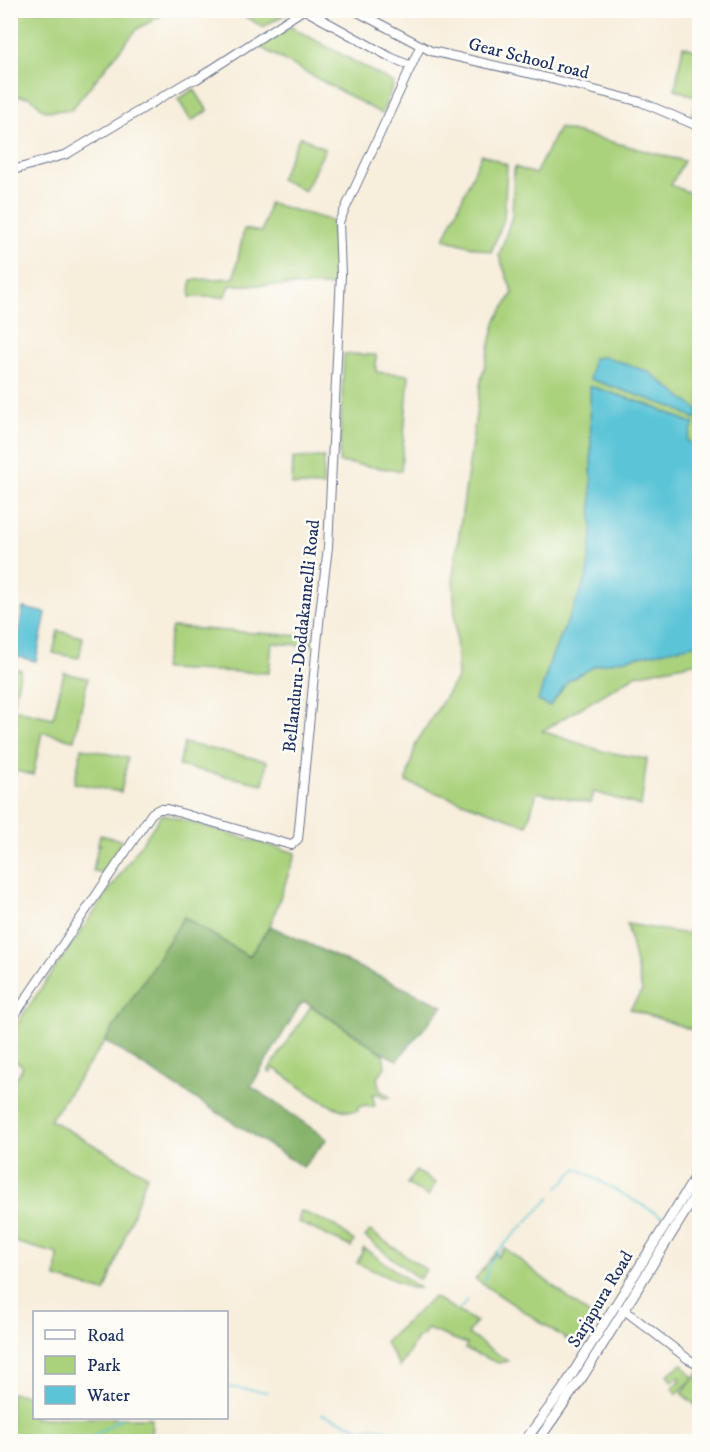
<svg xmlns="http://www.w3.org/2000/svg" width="710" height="1452" viewBox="0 0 710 1452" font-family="'IM FELL DW Pica',serif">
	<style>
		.green { fill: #aad27d; stroke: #62806e; stroke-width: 1.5 }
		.forest { fill: #87b46c; stroke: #517265; stroke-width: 1.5 }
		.water { fill: #5bc4d7; stroke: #3b7a9a; stroke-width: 1.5 }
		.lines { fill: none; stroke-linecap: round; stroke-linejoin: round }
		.stream { stroke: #5bc4d7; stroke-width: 1.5 }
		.secondary-casing { stroke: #68728a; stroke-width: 10 }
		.primary-casing { stroke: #68728a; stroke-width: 11 }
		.secondary { stroke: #fff; stroke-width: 8 }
		.primary { stroke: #fff; stroke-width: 9 }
		.labels { text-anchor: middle; stroke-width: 5; stroke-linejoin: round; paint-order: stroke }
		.street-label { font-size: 18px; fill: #1b2f5e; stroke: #fdfcf7 }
	</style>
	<rect width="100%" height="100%" fill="#fdfcf7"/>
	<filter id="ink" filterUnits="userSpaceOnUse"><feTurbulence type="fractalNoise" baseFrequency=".0167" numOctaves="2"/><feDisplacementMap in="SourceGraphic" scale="12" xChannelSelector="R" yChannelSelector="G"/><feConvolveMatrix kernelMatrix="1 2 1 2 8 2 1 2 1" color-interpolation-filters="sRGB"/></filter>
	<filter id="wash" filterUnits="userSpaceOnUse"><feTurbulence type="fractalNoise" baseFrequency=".008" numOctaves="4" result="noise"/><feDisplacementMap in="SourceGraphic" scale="24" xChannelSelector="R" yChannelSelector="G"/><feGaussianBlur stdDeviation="1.35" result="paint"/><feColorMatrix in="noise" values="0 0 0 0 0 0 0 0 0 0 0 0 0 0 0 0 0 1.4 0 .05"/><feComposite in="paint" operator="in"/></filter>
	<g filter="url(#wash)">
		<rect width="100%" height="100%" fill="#f7eedc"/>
		<path class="green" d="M 10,11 L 11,10 L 169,11 L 137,29 L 71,110 L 45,111 L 30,97 L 11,96 Z
			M 235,11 L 291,10 L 291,11 L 263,27 Z
			M 291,27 L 394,83 L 382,114 L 258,46 Z
			M 683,46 L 699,51 L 699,118 L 691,115 L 698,98 L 675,89 Z
			M 194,89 L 208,111 L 191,121 L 178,99 Z
			M 559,128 L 684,161 L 671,185 L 700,197 L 699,662 L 636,675 L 542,731 L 602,751 L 647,759 L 641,806 L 594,792 L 591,803 L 537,792 L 527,825 L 406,782 L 416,743 L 458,677 L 453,576 L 481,380 L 496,320 L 513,293 L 499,256 L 512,216 L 514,171 L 515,167 L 535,174 Z
			M 300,136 L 325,149 L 305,191 L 280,179 Z
			M 482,154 L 507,165 L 504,219 L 491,252 L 444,239 Z
			M 269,203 L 333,221 L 334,286 L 231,285 L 224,297 L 190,297 L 191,280 L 234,278 L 244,229 L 262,232 Z
			M 344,354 L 376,355 L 376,372 L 409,375 L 401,471 L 339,462 Z
			M 324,457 L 323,486 L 292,485 L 293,458 Z
			M 172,627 L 313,637 L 312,646 L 272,643 L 269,673 L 163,669 Z
			M 58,631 L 83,637 L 79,658 L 53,653 Z
			M 11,667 L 21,670 L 12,709 L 53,718 L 64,673 L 88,678 L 74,740 L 42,732 L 33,775 L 11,770 Z
			M 184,743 L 267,761 L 263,784 L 179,766 Z
			M 82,748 L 128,758 L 121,792 L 74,783 Z
			M 162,814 L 296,853 L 270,926 L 249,957 L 184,917 L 105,1041 L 50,1120 L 147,1175 L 105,1292 L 56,1278 L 58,1254 L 11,1241 L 11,1087 L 23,1066 L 11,1058 L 11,1032 Z
			M 100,835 L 121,840 L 119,849 L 123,850 L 105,873 L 93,871 L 98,845 L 102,845 L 98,844 Z
			M 627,924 L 688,934 L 689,929 L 699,930 L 699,1032 L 630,1009 L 642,991 Z
			M 311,1006 L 383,1053 L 385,1067 L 377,1078 L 380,1090 L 390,1097 L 383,1098 L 380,1094 L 372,1094 L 375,1106 L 368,1107 L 367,1105 L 358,1107 L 358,1111 C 334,1116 294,1081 274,1068 L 271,1072 L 268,1071 Z
			M 416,1171 L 436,1183 L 428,1196 L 407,1184 Z
			M 301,1211 L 335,1226 L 354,1241 L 351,1247 L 298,1222 Z
			M 370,1231 L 426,1270 L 419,1279 L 365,1237 Z
			M 364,1248 L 419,1288 L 411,1288 L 357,1263 Z
			M 505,1248 L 592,1317 L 578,1347 L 475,1279 L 496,1252 L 497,1257 Z
			M 434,1297 L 476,1322 L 468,1334 L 508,1361 L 498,1363 L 465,1349 L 467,1344 L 427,1329 L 424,1335 L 418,1337 L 400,1367 L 385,1342 Z
			M 682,1364 L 694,1379 L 699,1372 L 699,1408 L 682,1394 L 693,1379 L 677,1394 L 672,1388 L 681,1380 L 679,1377 L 672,1382 L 667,1375 Z
			M 10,1393 L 34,1396 L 34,1418 L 152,1418 L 151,1441 L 11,1441 Z"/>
		<path class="forest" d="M 184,917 L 249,957 L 270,926 L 443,1006 L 397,1060 L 383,1053 L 305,1002 L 300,1005 L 251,1086 L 327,1139 L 303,1167 L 105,1041 Z"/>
		<path class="water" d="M 606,357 L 649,372 L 699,411 L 696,419 L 675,408 L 590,379 L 593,358 Z
			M 590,386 L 649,405 L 694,424 L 687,440 L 699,450 L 699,644 L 597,665 L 568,681 L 550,706 L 538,701 L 551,658 L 587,577 L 592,535 Z
			M 23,608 L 46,613 L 36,661 L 14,656 Z"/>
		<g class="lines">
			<path class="stream" d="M 690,444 L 693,443 L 700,430
				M 558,1188 L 577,1168 L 663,1217
				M 484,1282 L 489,1266 L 496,1253 L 551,1197
				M 459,1310 L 468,1299
				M 226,1387 L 268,1392
				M 322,1414 L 363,1429 L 373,1427 L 436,1442
				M 84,1442 L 122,1418"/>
		</g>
	</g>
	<g filter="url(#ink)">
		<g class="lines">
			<g class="secondary-casing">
				<path id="secondary" d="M 305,10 L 390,57 L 411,66
					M 354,10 L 431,51 L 528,73 L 641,102 L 700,127
					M 10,171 L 67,154 L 189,81 L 197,79 L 303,10
					M 10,1022 L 152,813 L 159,809 L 167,809 L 291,845 L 298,839 L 320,613 L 328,547 L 341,275 L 339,222 L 420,47
					M 623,1309 L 688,1359 L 700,1365"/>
			</g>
			<g class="primary-casing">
				<path id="primary" d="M 524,1442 L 563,1389 L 700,1170
					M 537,1442 L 583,1376 L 700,1188"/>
			</g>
			<use href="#secondary" class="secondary"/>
			<use href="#primary" class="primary"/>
		</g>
	</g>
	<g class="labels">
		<g class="street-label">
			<text transform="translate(529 58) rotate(14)" y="6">Gear School road</text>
			<text transform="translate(301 636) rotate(-84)" y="6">Bellanduru-Doddakannelli Road</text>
			<text transform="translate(600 1299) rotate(-59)" y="6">Sarjapura Road</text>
		</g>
	</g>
	<rect width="710" height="1452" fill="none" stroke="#fdfcf7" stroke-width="36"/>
	<rect x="33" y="1311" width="195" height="108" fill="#fdfcf7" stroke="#a3aaba" stroke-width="1.5"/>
	<rect x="45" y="1330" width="30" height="9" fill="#ffffff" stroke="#a3aaba" stroke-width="1.5"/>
	<text x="87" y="1341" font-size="18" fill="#1b2f5e">Road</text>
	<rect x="45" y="1356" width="30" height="18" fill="#aad27d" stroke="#a3aaba" stroke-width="1.5"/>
	<text x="87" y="1371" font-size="18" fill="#1b2f5e">Park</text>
	<rect x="45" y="1386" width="30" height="18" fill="#5bc4d7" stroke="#a3aaba" stroke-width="1.5"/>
	<text x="87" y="1401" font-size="18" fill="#1b2f5e">Water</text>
</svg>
